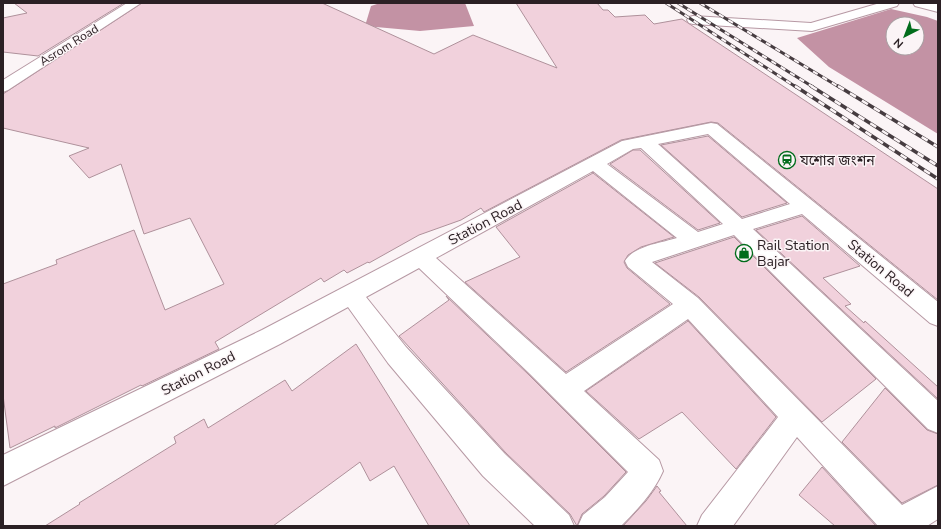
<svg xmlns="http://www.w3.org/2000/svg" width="941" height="529" viewBox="0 0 941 529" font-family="'Nunito Sans','Noto Sans Bengali',sans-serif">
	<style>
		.water { fill: #c392a4; fill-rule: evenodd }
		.building { fill: #f1d1dc; stroke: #af919b }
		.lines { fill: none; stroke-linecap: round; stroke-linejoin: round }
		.minor-casing { stroke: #b799a4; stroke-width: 2 }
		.minor { fill: #fff; fill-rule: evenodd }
		.rail-far1-casing { stroke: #463c40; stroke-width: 3 }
		.rail-casing { stroke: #463c40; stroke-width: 3.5 }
		.rail-far1 { stroke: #fbf4f6; stroke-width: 2; stroke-dasharray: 5.5; stroke-linecap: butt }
		.rail { stroke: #fbf4f6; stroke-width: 2.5; stroke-dasharray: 7; stroke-linecap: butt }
		.labels { text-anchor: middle; stroke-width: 3; stroke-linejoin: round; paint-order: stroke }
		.far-street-label { font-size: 12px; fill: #2b2024; stroke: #fbf4f6 }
		.poi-label { font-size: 14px; fill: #2b2024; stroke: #fbf4f6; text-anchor: start }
		.street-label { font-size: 14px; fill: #2b2024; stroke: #fbf4f6 }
	</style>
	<rect width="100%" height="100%" fill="#fbf4f6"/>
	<path class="water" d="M 380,3 L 465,3 L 474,26 L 420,31 L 365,26 L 371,6 Z
		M 891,9 L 927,17 L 938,21 L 938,134 L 829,67 L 797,38 ZM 893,24 L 917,24 L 917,48 L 893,48 Z"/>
	<path class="building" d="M 14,3 L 124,3 L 38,56 L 3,52 L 3,18 L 27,13 Z
		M 142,3 L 322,3 L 434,54 L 473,35 L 557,68 L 516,3 L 597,3 L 603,10 L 608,10 L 615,17 L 645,15 L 654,24 L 682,19 L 938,189 L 938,300 L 718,123 L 711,122 L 621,140 L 484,212 L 481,208 L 461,220 L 419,235 L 369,263 L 368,262 L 347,273 L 344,270 L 324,282 L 321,278 L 215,342 L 219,349 L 142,386 L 141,385 L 55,428 L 55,426 L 10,448 L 3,395 L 3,284 L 57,264 L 56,260 L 134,230 L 165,310 L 224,284 L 190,218 L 144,234 L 121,164 L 89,178 L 69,156 L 89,148 L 3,128 L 3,94 Z
		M 708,136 L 787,203 L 742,217 L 661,145 Z
		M 633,150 L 640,150 L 720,223 L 698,230 L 610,164 Z
		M 593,173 L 674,237 L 641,247 L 628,255 L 624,262 L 627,268 L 670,304 L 566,372 L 465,282 L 520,257 L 496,227 Z
		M 802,216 L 860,266 L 823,278 L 851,304 L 845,306 L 864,323 L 865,321 L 938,387 L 938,399 L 756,230 Z
		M 734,237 L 876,379 L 822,422 L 699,297 L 655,263 Z
		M 446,296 L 529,375 L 626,472 L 604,496 L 582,514 L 577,526 L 570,514 L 506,453 L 399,336 L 449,300 Z
		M 688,321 L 776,417 L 736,469 L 682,412 L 639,439 L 586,391 Z
		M 356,344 L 470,526 L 429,526 L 394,466 L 370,481 L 360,462 L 273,526 L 45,526 L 80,504 L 79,503 L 176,443 L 174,437 L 204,419 L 208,428 L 285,380 L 292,391 Z
		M 885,388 L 927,430 L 938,434 L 938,485 L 902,503 L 842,442 Z
		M 822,467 L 876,526 L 835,526 L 799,495 Z
		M 657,486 L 661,491 L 659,492 L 687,526 L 623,526 L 646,501 Z"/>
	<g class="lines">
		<g class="minor-casing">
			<path id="minor" d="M 127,3 L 141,3 L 8,90 L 3,92 L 3,80 Z
				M 880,3 L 899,3 L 897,6 L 812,31 L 693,24 L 689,23 L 687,20 L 689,17 L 693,16 L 811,23 Z
				M 913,3 L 938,4 L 938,12 L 915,6 Z
				M 711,123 L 717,124 L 938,302 L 938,326 L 930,323 L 802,214 L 753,229 L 938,401 L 938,433 L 928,429 L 734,235 L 652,262 L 698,298 L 902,505 L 938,486 L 938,519 L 927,526 L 878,526 L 797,437 L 733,526 L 697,526 L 702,515 L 778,417 L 688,319 L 584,391 L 659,460 L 663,471 C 654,492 637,510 621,526 L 578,526 L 583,515 L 605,497 L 628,472 L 530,374 L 419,268 L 366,297 L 406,347 L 505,454 L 569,515 L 574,526 L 535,526 L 483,476 L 388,363 L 348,307 L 280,344 L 3,486 L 3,455 L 262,330 L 622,141 ZM 708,134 L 790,204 L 742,219 L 658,144 ZM 641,148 L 723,224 L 698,232 L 607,164 L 633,149 ZM 593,171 L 677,238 C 661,243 634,246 625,261 L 628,267 L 673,304 L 566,374 L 436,258 Z"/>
		</g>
		<use href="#minor" class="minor"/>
		<g class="rail-far1-casing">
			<path id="rail-far1" d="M 666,3 L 796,87
				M 678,3 L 813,87
				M 700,3 L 839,87"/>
		</g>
		<g class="rail-casing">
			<path id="rail" d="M 795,86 L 938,179
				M 811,86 L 938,166
				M 838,86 L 938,147"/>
		</g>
		<use href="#rail-far1" class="rail-far1"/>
		<use href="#rail" class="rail"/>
	</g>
	<defs>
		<g id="station-ring" transform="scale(0.9)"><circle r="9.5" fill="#fbf4f6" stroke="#016c1b" stroke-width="1.5"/><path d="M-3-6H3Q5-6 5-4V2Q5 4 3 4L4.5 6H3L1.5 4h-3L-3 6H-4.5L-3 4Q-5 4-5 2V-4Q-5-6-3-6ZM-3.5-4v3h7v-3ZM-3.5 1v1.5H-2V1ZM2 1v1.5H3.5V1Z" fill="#016c1b"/></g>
		<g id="shop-ring" transform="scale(0.9)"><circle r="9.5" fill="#fbf4f6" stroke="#016c1b" stroke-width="1.5"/><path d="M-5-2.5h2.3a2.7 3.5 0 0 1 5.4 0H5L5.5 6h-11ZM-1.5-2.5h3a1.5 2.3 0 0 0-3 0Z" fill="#016c1b"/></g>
	</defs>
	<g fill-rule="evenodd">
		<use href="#station-ring" x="787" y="160"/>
		<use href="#shop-ring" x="744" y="253"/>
	</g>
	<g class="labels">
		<g class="far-street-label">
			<text transform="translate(69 45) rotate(-32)" y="4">Asrom Road</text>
		</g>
		<g class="poi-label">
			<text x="800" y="165">যশোর জংশন</text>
			<text x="757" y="250">Rail Station<tspan x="757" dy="16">Bajar</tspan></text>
		</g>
		<g class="street-label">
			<text transform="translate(485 222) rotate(-28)" y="5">Station Road</text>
			<text transform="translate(881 268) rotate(40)" y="5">Station Road</text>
			<text transform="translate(198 373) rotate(-27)" y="5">Station Road</text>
		</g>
	</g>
	<rect width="941" height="529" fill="none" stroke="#2b2024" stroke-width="8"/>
	<g transform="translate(905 36) rotate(222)"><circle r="19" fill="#fbf4f6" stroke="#a89fa2"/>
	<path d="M0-3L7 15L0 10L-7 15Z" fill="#016c1b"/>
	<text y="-6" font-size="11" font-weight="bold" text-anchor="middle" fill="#2b2024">N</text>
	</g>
</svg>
